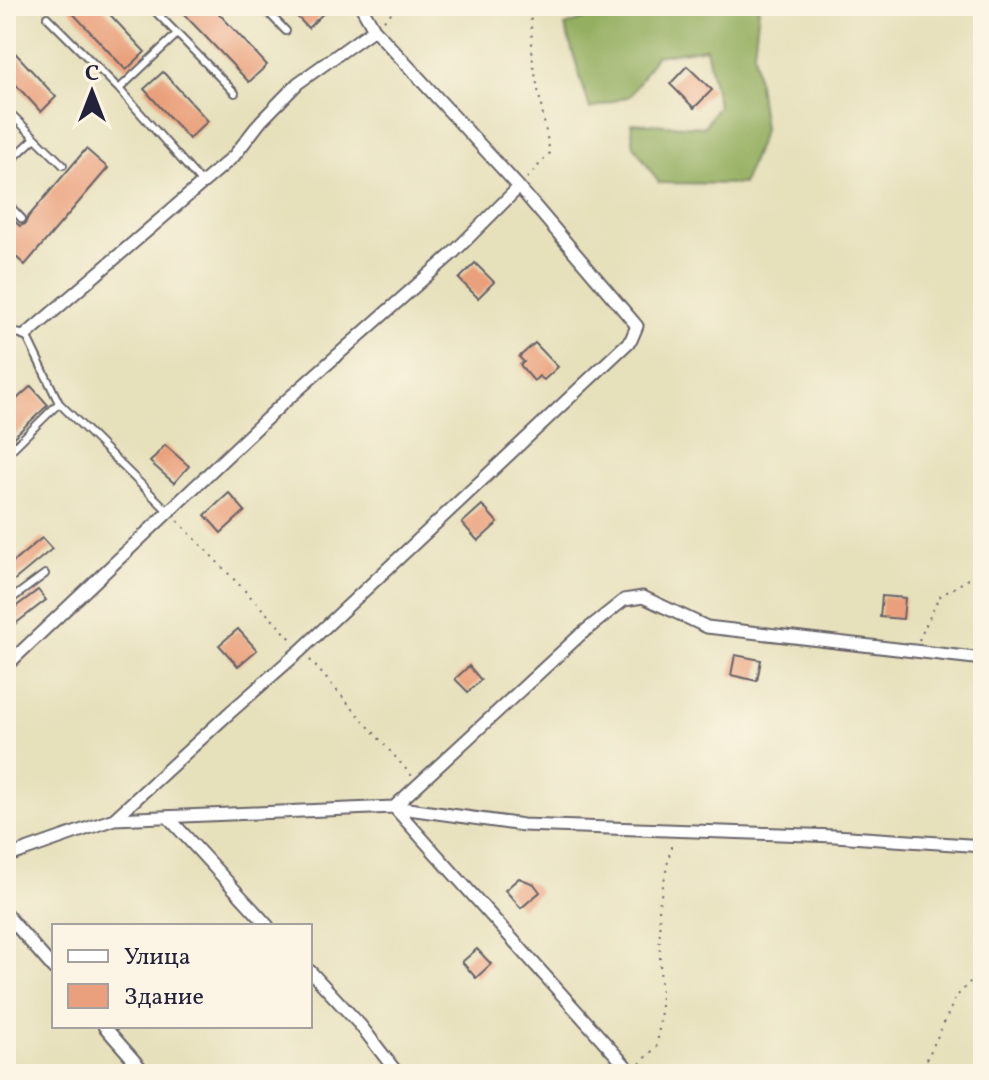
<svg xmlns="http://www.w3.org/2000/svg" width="989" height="1080" viewBox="0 0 989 1080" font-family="Vollkorn,serif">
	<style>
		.forest { fill: #94af60; stroke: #5b684e; stroke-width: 2 }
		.building { fill: #eaa07c }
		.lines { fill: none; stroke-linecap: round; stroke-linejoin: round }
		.lane-casing { stroke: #676468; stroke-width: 10 }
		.street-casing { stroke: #676468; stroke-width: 15 }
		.path { stroke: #676468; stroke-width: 2; stroke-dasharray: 2 6; stroke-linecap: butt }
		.lane { stroke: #fff; stroke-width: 6 }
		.street { stroke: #fff; stroke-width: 11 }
	</style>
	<rect width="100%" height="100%" fill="#fcf5e5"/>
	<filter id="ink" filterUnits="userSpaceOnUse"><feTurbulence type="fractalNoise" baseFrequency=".0125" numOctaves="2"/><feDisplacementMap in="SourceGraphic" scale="16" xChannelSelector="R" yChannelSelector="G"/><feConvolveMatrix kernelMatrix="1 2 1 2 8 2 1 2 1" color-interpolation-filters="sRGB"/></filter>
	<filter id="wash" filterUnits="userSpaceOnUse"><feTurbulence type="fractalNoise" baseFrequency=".006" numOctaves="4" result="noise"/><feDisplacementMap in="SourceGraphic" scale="32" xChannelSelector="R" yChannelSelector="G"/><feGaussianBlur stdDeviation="1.8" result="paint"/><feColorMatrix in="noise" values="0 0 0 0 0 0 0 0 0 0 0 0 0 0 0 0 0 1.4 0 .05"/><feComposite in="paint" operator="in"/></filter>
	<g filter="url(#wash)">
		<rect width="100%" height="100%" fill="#e6e0bb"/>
		<path class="forest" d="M 619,6 L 754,6 L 759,9 L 754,52 L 764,129 L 743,184 L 659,183 L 634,146 L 631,123 L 704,127 L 718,105 L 706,48 L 656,56 L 630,96 L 590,109 L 565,26 Z"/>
		<g id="blocks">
			<path class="building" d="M 66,6 L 102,6 L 145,52 L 126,70 Z
				M 176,6 L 212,6 L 267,65 L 249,82 Z
				M 287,6 L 331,6 L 308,28 Z
				M 6,43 L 56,97 L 41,112 L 6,74 Z
				M 687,66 L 712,90 L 694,108 L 670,84 Z
				M 163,72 L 208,121 L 189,139 L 144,89 Z
				M 86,149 L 108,168 L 25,265 L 6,248 L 6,214 L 20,226 L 25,224 L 28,217 Z
				M 475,263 L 494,282 L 478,298 L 459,279 Z
				M 535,343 L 558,367 L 544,380 L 539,376 L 534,381 L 520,365 L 524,362 L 519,357 Z
				M 31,386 L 48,405 L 6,444 L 6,409 Z
				M 165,445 L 189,466 L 174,483 L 150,462 Z
				M 229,493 L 245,511 L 221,533 L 205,515 Z
				M 482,505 L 498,523 L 478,541 L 462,523 Z
				M 42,538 L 52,549 L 6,587 L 6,568 Z
				M 38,590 L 46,600 L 6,631 L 6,614 Z
				M 882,596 L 905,598 L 903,619 L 880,617 Z
				M 238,629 L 257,650 L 238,666 L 219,645 Z
				M 735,655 L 761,660 L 757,681 L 731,675 Z
				M 469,666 L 481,680 L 468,692 L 455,679 Z
				M 519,878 L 534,884 L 540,892 L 521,908 L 505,890 Z
				M 477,949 L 491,964 L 476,978 L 462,962 Z"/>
		</g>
	</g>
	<g filter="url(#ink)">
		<use href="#blocks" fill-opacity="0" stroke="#676468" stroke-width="2"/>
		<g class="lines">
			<g class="lane-casing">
				<path id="lane" d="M 150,6 L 235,93
					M 262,6 L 286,31
					M 47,17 L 119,89 L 202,183
					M 119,89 L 176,35
					M 6,109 L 63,165
					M 6,165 L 35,138
					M 6,202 L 22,219
					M 6,331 L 26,335 L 59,403 L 6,455
					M 59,403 L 169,512
					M 6,603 L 45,574"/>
			</g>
			<g class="street-casing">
				<path id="street" d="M 26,335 L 234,156 L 261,121 L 298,83 L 374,29
					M 6,666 L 281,405 L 453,253 L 519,187
					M 394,807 L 580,635 L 624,600 L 643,597 L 707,627 L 983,659
					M 394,807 L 632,1073
					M 168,817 L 268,926
					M 114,819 L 227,715 L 301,650 L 631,340 L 637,326 L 519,187 L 374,29 L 361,6
					M 6,857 L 114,819 L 394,807 L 523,825 L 835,836 L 983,846
					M 6,914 L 54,969
					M 310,971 L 361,1026 L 398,1074
					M 104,1026 L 146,1074"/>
			</g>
			<path class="path" d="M 384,20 L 398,6
				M 527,178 L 550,153 L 533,63 L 530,6
				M 178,521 L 293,641
				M 919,640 L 939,597 L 973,576 L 983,560
				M 310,660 L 412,776
				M 640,1064 L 657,1046 L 661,1010 L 659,905 L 672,842
				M 920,1074 L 956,997 L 983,968"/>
			<use href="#lane" class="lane"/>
			<use href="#street" class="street"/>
		</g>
	</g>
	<rect width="989" height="1080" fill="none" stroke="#fcf5e5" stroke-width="32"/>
	<rect x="52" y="924" width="260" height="104" fill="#fcf5e5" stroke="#a5a1a1" stroke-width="2"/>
	<rect x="68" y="950" width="40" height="12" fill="#ffffff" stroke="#a5a1a1" stroke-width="2"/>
	<text x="124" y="964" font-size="24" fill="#22223b">Улица</text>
	<rect x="68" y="984" width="40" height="24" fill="#eaa07c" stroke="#a5a1a1" stroke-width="2"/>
	<text x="124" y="1004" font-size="24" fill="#22223b">Здание</text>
	<g transform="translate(92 92)" stroke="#fcf5e5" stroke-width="6" paint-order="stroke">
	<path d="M0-6L14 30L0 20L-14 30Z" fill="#22223b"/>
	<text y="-12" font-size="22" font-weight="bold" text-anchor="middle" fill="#22223b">С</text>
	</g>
</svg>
